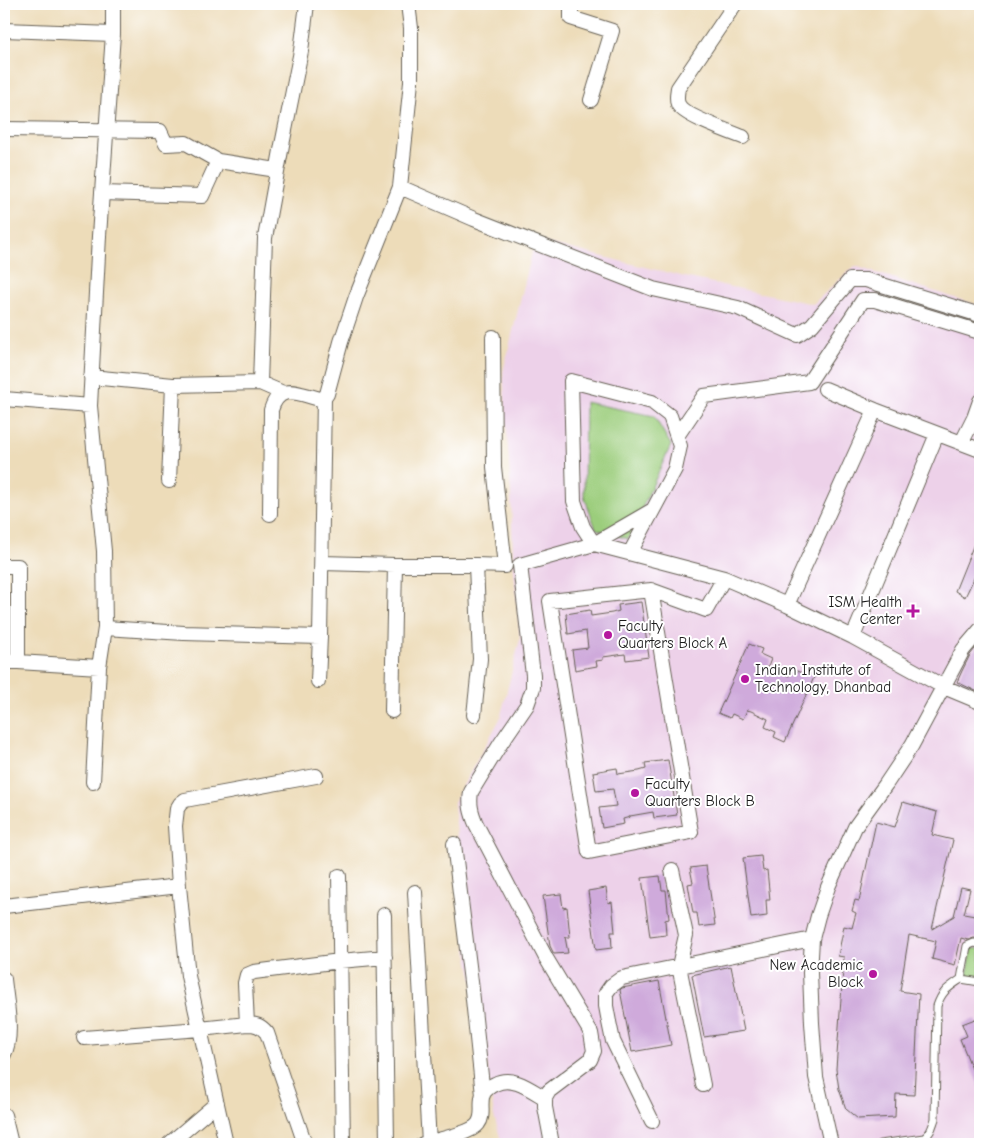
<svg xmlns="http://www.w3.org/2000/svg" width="984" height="1148" viewBox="0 0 984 1148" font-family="'Comic Neue',sans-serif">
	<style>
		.built { fill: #edd1e9 }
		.green { fill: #9bcd7c; stroke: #5c744c }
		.building { fill: #cfaadb }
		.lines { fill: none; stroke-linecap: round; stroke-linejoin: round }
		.service-casing { stroke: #655f53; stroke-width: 9 }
		.minor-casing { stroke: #655f53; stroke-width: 16 }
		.service { stroke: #fff; stroke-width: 7 }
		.minor { stroke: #fff; stroke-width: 14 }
		.poi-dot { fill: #b5179e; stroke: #fff; stroke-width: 2 }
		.labels { text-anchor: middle; stroke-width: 4; stroke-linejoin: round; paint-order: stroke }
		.poi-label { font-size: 15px; fill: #1c1c1c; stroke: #fff; text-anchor: start }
	</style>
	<rect width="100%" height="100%" fill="#fff"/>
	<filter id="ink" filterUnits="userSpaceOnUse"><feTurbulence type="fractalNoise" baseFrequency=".02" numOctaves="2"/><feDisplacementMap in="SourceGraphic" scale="10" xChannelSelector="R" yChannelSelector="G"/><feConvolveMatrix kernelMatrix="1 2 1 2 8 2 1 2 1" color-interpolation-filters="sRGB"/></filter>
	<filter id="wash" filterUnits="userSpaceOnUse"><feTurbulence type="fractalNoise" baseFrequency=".0096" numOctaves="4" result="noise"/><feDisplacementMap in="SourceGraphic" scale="20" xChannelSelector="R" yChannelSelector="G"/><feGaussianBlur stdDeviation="1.12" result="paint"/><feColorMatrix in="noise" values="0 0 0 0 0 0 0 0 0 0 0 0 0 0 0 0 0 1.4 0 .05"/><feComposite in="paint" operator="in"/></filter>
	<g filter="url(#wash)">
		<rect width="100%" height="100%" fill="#eddcb9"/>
		<path class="built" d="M 535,240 L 689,278 L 813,304 L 855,266 L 980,306 L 980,1144 L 502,1144 L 494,1116 L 481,1019 L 468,957 L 454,802 L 500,719 L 520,639 L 513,559 L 511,494 L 503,372 Z"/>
		<path class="green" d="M 585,402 L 654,416 L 671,445 L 628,539 L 596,529 L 584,496 Z
			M 972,948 L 980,949 L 980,977 L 967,975 Z"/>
		<g id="blocks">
			<path class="building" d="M 980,529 L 980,579 L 975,576 L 965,597 L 955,591 Z
				M 641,602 L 649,657 L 626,660 L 625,654 L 603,657 L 603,660 L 596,661 L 597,666 L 575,670 L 572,650 L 588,648 L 586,631 L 568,634 L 566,614 L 590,610 L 591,616 L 612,613 L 619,611 L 618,605 Z
				M 980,643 L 980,693 L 957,682 L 962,671 L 970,655 Z
				M 749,644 L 762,649 L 760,654 L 771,659 L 768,667 L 789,676 L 792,669 L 804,674 L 806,668 L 816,673 L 785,742 L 774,737 L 776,732 L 765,727 L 768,719 L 751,711 L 747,710 L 743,719 L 732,714 L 730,718 L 718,713 Z
				M 668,760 L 677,815 L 654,818 L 653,812 L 630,816 L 630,817 L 623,819 L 624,824 L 602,828 L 599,808 L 616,806 L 613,789 L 596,791 L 593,772 L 617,768 L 618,774 L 639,771 L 646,769 L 645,763 Z
				M 903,802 L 937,812 L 932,835 L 953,840 L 932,929 L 954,916 L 961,887 L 970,889 L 964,914 L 980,917 L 980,939 L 974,938 L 968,940 L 961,938 L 955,965 L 932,959 L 936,941 L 909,935 L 900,991 L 919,994 L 914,1095 L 896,1094 L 895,1117 L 858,1119 L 846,1109 L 839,1089 L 836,1069 L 844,957 L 838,956 L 844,926 L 852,928 L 856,913 L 852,911 L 855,900 L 859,901 L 876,822 L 895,827 Z
				M 761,856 L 763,871 L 767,870 L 770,900 L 766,900 L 767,916 L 751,918 L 743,858 Z
				M 706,866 L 715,925 L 699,927 L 697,913 L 693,913 L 688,884 L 693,883 L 690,868 Z
				M 660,876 L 662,890 L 666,890 L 669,919 L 665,920 L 666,935 L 650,937 L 642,878 Z
				M 606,888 L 608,903 L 612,902 L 615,932 L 611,932 L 612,948 L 596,950 L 588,891 Z
				M 561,894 L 563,908 L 567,907 L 570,937 L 565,937 L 568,953 L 554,954 L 550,946 L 543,896 Z
				M 731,966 L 744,1031 L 704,1037 L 692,975 Z
				M 659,981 L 671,1045 L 632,1052 L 620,990 L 622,988 Z
				M 975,1019 L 980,1033 L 980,1089 L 960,1039 L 967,1036 L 962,1024 Z"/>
		</g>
	</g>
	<g filter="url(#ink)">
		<use href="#blocks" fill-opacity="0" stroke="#655f53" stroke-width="1"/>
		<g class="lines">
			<g class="service-casing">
				<path id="service" d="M 980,944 L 974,943 L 967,946 L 961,979 L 980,982
					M 880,1144 L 924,1138 C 931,1133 932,1127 935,1119 L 937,1006 C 942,991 948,988 961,979"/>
			</g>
			<g class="minor-casing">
				<path id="minor" d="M 571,4 L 571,18 L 612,31 L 591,100
					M 735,4 L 678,88 C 677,94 676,99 678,104 C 682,115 730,132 743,137
					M 4,30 L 113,34
					M 4,129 L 160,131 L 166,144 L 186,143 L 218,161 L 277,170
					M 400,187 L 474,219 L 653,289 L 738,308 L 797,335 L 812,325 L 850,280 L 866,280 L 980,315
					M 102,193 L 202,196 L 218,161
					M 91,377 L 173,385 L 260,383 L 283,393
					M 260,383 L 265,238 L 282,145 L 301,51 L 307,4
					M 825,389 L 875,410 L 980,450
					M 4,399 L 90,406
					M 677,436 L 704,396 L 809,382 L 863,300 L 875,300 L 980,332
					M 962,442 L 974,418 L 980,401
					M 169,481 L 173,385
					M 270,514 L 271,410 C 280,381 300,395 321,399 L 324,398 L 327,394 L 341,342 L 356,297 L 400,187 L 411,82 L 411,28 L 408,4
					M 630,553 L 675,469 L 680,446 L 670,416 L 652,402 L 571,381 L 574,501 L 583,527 L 594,544 L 724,578 L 787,605 L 853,637 L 944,687 L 980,702
					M 322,563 L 395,565 L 476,565 L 505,566 L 494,467 L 493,337
					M 4,566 L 18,566 L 18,662
					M 651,590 L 691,832 L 589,852 L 550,601 L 651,590 L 706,610 L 724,578
					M 787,605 L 875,410
					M 105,628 L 184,633 L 320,637
					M 853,637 L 937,434
					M 4,662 L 18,662 L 99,667
					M 318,681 L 320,637 L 324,398
					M 392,711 L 395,565
					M 474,715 L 480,659 L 476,565
					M 93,782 L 99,667 L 105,628 L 104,551 L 90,406 L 99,236 L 113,34 L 113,4
					M 454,844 L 472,990 L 483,1095
					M 672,870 L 686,935 L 679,966 L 703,1085
					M 339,876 L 343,1144
					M 415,892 L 429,1143
					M 4,906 L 179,886
					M 384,915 L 387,1144
					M 4,979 C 6,1000 14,1036 4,1054
					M 247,1024 L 245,983 L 247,975 L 254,972 L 340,961 L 385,957
					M 84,1038 L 200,1029 L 247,1024 C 257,1024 261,1026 267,1033 L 305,1144
					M 4,1115 L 11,1144
					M 652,1121 L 613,1041 L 609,1022 L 606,1006 L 606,993 L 611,986 L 622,978 L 812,939
					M 169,1144 L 217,1103
					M 226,1144 L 188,976 L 179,886 L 175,826 L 177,809 L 180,804 L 185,800 L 316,776
					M 423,1144 C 434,1141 472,1133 478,1124 C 485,1115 479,1104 483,1094 C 486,1089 490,1086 495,1084 C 512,1075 530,1089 545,1098
					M 552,1144 L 545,1107 L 545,1098 L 549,1091 L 590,1060 L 594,1051 L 591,1033 L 546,958 L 476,824 C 471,812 469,804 471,792 L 501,743 L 527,705 L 533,688 L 533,675 L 520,565 L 594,544 L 651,511
					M 831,1144 L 816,1077 L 812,1023 L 810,973 L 812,939 L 818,916 L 828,887 L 855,827 L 886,784 L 912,745 L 963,650 L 980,630"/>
			</g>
			<use href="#service" class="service"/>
			<use href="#minor" class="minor"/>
		</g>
	</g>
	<g class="poi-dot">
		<path d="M910.5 603.5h5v5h5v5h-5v5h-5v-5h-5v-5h5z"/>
		<circle cx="608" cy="635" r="5"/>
		<circle cx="745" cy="679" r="5"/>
		<circle cx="635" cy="793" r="5"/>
		<circle cx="873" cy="974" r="5"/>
	</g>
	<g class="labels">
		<g class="poi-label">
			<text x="902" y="607" text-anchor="end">ISM Health<tspan x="902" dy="17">Center</tspan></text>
			<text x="618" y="631">Faculty<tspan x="618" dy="17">Quarters Block A</tspan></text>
			<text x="755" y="675">Indian Institute of<tspan x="755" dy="17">Technology, Dhanbad</tspan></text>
			<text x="645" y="789">Faculty<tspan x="645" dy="17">Quarters Block B</tspan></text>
			<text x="863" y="970" text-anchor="end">New Academic<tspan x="863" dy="17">Block</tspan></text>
		</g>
	</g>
	<rect width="984" height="1148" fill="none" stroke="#fff" stroke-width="20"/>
</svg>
